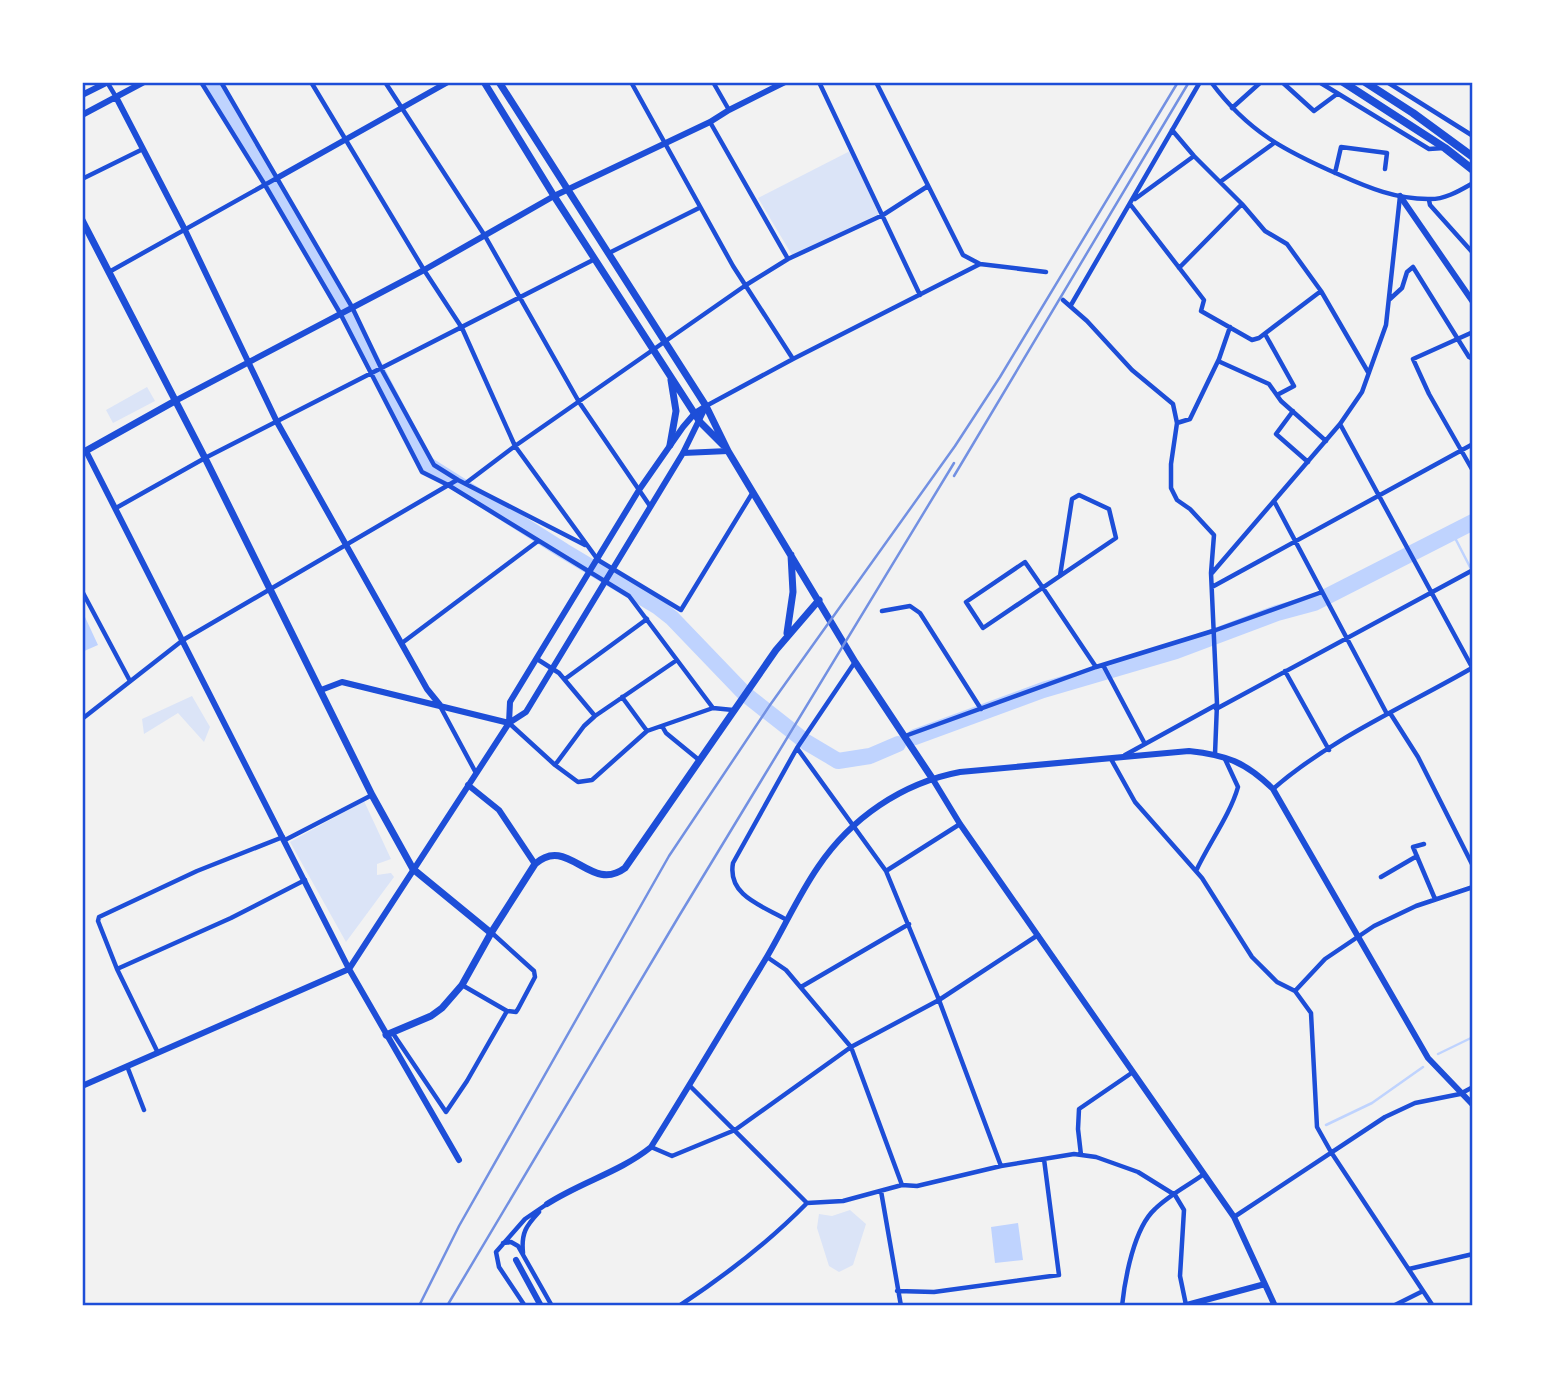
<svg xmlns="http://www.w3.org/2000/svg" width="1555" height="1388" viewBox="0 0 1555 1388" font-family="'IBM Plex Sans',sans-serif">
	<style>
		.green { fill: #dbe4f7 }
		.water { fill: #bfd3fe }
		.lines { fill: none; stroke-linecap: round; stroke-linejoin: round }
		.stream { stroke: #bfd3fe; stroke-width: 2.5 }
		.river { stroke: #bfd3fe; stroke-width: 16 }
		.minor { stroke: #1d4ed8; stroke-width: 4.5 }
		.tertiary { stroke: #1d4ed8; stroke-width: 6 }
		.secondary { stroke: #1d4ed8; stroke-width: 7 }
		.primary { stroke: #1d4ed8; stroke-width: 7 }
		.trunk { stroke: #1d4ed8; stroke-width: 8 }
		.rail { stroke: #7290e2; stroke-width: 2.5 }
		.neatline { fill: none; stroke: #1d4ed8; stroke-width: 2.5 }
	</style>
	<rect width="100%" height="100%" fill="#f2f2f2"/>
	<path class="green" d="M 850,151 L 879,214 L 792,255 L 758,198 Z
		M 147,387 L 155,401 L 113,423 L 106,410 Z
		M 192,696 L 210,727 L 204,742 L 178,713 L 144,734 L 142,719 Z
		M 364,801 L 391,859 L 377,864 L 377,875 L 391,873 L 394,877 L 346,942 L 290,842 Z
		M 850,1210 L 866,1224 L 853,1265 L 839,1272 L 829,1266 L 817,1228 L 819,1214 L 832,1216 Z"/>
	<path class="water" d="M 85,617 L 98,645 L 82,652 L 82,618 Z
		M 1018,1223 L 1023,1260 L 995,1263 L 991,1227 Z"/>
	<g class="lines">
		<path class="stream" d="M 1452,532 L 1470,567
			M 1438,1054 L 1473,1037
			M 1326,1125 L 1372,1103 L 1423,1067"/>
		<path class="river" d="M 209,82 L 267,173 L 352,323 L 425,463 L 564,551 L 658,607 L 672,618 L 745,694 L 806,742 L 838,761 L 870,756 L 898,744
			M 915,737 L 1043,690 L 1176,651 L 1277,613 L 1314,603 L 1473,522"/>
		<path class="minor" d="M 107,82 L 116,97
			M 201,82 L 265,185 L 340,313 L 422,472 L 448,485 L 629,596 L 713,708
			M 221,82 L 352,307 L 383,372 L 434,465 L 458,480 L 585,545
			M 311,82 L 424,270 L 462,328 L 515,446 L 598,560 L 681,610 L 753,492
			M 385,82 L 485,236 L 579,402 L 650,506
			M 631,82 L 733,266 L 793,359
			M 713,82 L 729,110
			M 819,82 L 920,295
			M 876,82 L 963,255 L 980,264 L 1046,272
			M 1211,82 C 1248,132 1285,151 1340,175 C 1369,188 1396,199 1428,199 C 1444,200 1459,191 1473,183
			M 1282,82 L 1314,111 L 1337,94
			M 1319,82 L 1429,149 L 1444,148
			M 1387,82 L 1473,136
			M 1232,108 L 1261,82
			M 710,122 L 788,259
			M 1172,130 L 1194,156 L 1242,204 L 1265,231 L 1287,244 L 1321,291 L 1368,372
			M 1335,173 L 1341,147 L 1387,153 L 1385,169
			M 82,179 L 143,149
			M 1220,182 L 1274,143
			M 1135,199 L 1194,156
			M 1429,200 L 1430,205 L 1473,253
			M 1130,204 L 1204,300 L 1201,311 L 1252,340 L 1259,338 L 1321,291
			M 609,253 L 699,208
			M 1179,268 L 1242,204
			M 109,272 L 277,178
			M 1390,299 L 1402,288 L 1407,272 L 1413,267 L 1469,357 L 1473,359
			M 1063,300 L 1087,321 L 1132,370 L 1173,404 L 1177,423 L 1171,464 L 1171,488 L 1177,500 L 1190,509 L 1214,535 L 1211,573 L 1217,704 L 1215,754
			M 1071,305 L 1200,82
			M 1473,332 L 1413,359 L 1429,394 L 1473,471
			M 1265,334 L 1294,386 L 1277,395
			M 1218,361 L 1269,384 L 1281,401 L 1326,441
			M 706,406 L 793,359 L 980,264
			M 1293,411 L 1276,434 L 1308,462
			M 1177,423 L 1190,419 L 1219,359 L 1230,327
			M 1340,424 L 1473,669
			M 466,483 L 515,446 L 746,285 L 788,259 L 883,215 L 928,186
			M 1274,501 L 1387,714
			M 116,508 L 205,458 L 595,259
			M 1212,573 L 1340,424 L 1362,392 L 1386,325 L 1400,196
			M 1060,576 L 1072,499 L 1079,495 L 1109,509 L 1116,538 L 983,628 L 966,602 L 1025,562 L 1043,588 L 1096,667
			M 1212,587 L 1473,444
			M 82,591 L 130,681
			M 882,611 L 910,606 L 920,613 L 981,709
			M 402,643 L 538,541
			M 537,659 L 559,673 L 595,716
			M 1103,665 L 1145,744
			M 1285,671 L 1329,750
			M 565,679 L 647,619
			M 622,697 L 647,731
			M 440,706 L 476,773
			M 1216,709 L 1473,570
			M 1390,713 L 1418,757 L 1473,866
			M 82,719 L 183,640 L 457,480
			M 509,723 L 555,765 L 578,782 L 592,780 L 647,731 L 713,708 L 733,710
			M 662,726 L 666,733 L 699,760
			M 905,736 L 1096,667 L 1216,630 L 1322,592
			M 797,748 L 886,871 L 939,1000 L 1001,1166
			M 1125,755 L 1216,705
			M 1111,759 L 1135,802 L 1202,878 L 1252,957 L 1277,982 L 1295,991 L 1311,1013 L 1317,1127 L 1331,1152 L 1433,1306
			M 555,765 L 584,726 L 595,716 L 677,660
			M 1273,789 C 1330,739 1406,706 1472,668
			M 285,840 L 372,795
			M 1424,844 L 1413,847 L 1435,899
			M 886,871 L 960,824
			M 1196,871 C 1209,843 1230,815 1238,787 L 1225,759
			M 1381,877 L 1417,856
			M 787,920 C 763,906 727,896 733,863 L 797,748 L 855,662
			M 767,957 L 786,970 L 851,1047 L 902,1185
			M 117,969 L 231,918 L 305,880
			M 462,985 L 507,1011 L 516,1012 L 518,1009 L 535,977 L 534,971 L 492,933
			M 801,987 L 909,924
			M 1295,991 L 1325,959 L 1374,926 L 1416,906 L 1473,887
			M 392,1032 L 446,1112 L 467,1081 L 507,1011
			M 158,1053 L 117,969 L 98,921 L 99,917 L 197,871 L 283,837
			M 127,1066 L 144,1110
			M 690,1086 L 807,1203
			M 651,1147 L 672,1156 L 735,1130 L 851,1047 L 939,1000 L 1038,935
			M 1081,1155 L 1078,1129 L 1079,1109 L 1133,1072
			M 881,1191 L 901,1306
			M 1234,1217 L 1385,1117 L 1415,1103 L 1460,1094 L 1473,1087
			M 503,1243 L 511,1242 L 518,1246 L 552,1306
			M 523,1253 C 521,1233 526,1226 539,1212
			M 1409,1269 L 1473,1254
			M 897,1291 L 934,1292 L 1059,1275 L 1044,1159
			M 525,1306 L 499,1267 L 496,1252 L 525,1219 L 547,1204
			M 679,1306 C 726,1275 768,1243 807,1203 L 843,1201 L 902,1185 L 917,1186 L 1001,1166 L 1074,1154 L 1096,1157 L 1138,1172 L 1175,1195 L 1184,1210 L 1180,1276 L 1186,1305
			M 1122,1306 C 1125,1278 1134,1228 1155,1209 C 1169,1195 1189,1185 1204,1174
			M 1393,1306 L 1423,1291"/>
		<path class="tertiary" d="M 82,95 L 108,82
			M 116,97 L 185,230 L 277,422 L 427,689 L 440,705
			M 82,115 L 144,82
			M 277,178 L 448,82
			M 1400,196 L 1473,302
			M 175,401 L 424,270 L 554,196 L 710,122 L 729,110 L 785,82
			M 86,451 L 349,969 L 459,1160
			M 683,453 L 728,451
			M 321,690 L 342,682 L 509,723
			M 509,723 L 510,702 L 639,490 L 683,427 L 695,413 L 706,406
			M 932,778 L 960,824 L 1234,1217 L 1275,1306
			M 468,785 L 499,810 L 535,864
			M 349,969 L 509,723 L 526,712 L 683,453 L 706,406
			M 82,1086 L 349,969
			M 547,1204 C 581,1182 620,1172 651,1147 C 690,1085 727,1022 765,960 C 783,930 798,896 818,867 C 851,818 902,783 960,772 L 1189,751 C 1226,755 1246,762 1273,789 L 1428,1058 L 1473,1105
			M 516,1260 L 541,1306
			M 1183,1306 L 1265,1284"/>
		<path class="secondary" d="M 484,82 L 554,196 L 700,422 L 723,445
			M 499,82 L 706,406 L 728,451 L 855,662 L 932,778
			M 670,445 L 676,411 L 671,380
			M 787,633 L 793,592 L 791,555
			M 386,1035 L 431,1016 L 442,1008 L 462,985 L 491,933 L 535,864 C 568,834 590,894 625,868 L 776,650 L 819,600"/>
		<path class="primary" d="M 82,220 L 205,458 L 372,795 L 413,869 L 491,933
			M 82,453 L 175,401"/>
		<path class="trunk" d="M 1343,82 L 1445,148 L 1473,170
			M 1365,82 L 1413,113 L 1473,157"/>
		<path class="rail" d="M 954,476 L 1189,82
			M 419,1306 L 459,1226 L 669,856 L 770,705 L 955,446 L 1000,377 L 1178,82
			M 447,1306 L 679,916 L 954,463"/>
	</g>
	<rect width="1555" height="1388" fill="none" stroke="#ffffff" stroke-width="168"/>
	<rect x="84" y="84" width="1387" height="1220" class="neatline"/>
</svg>
